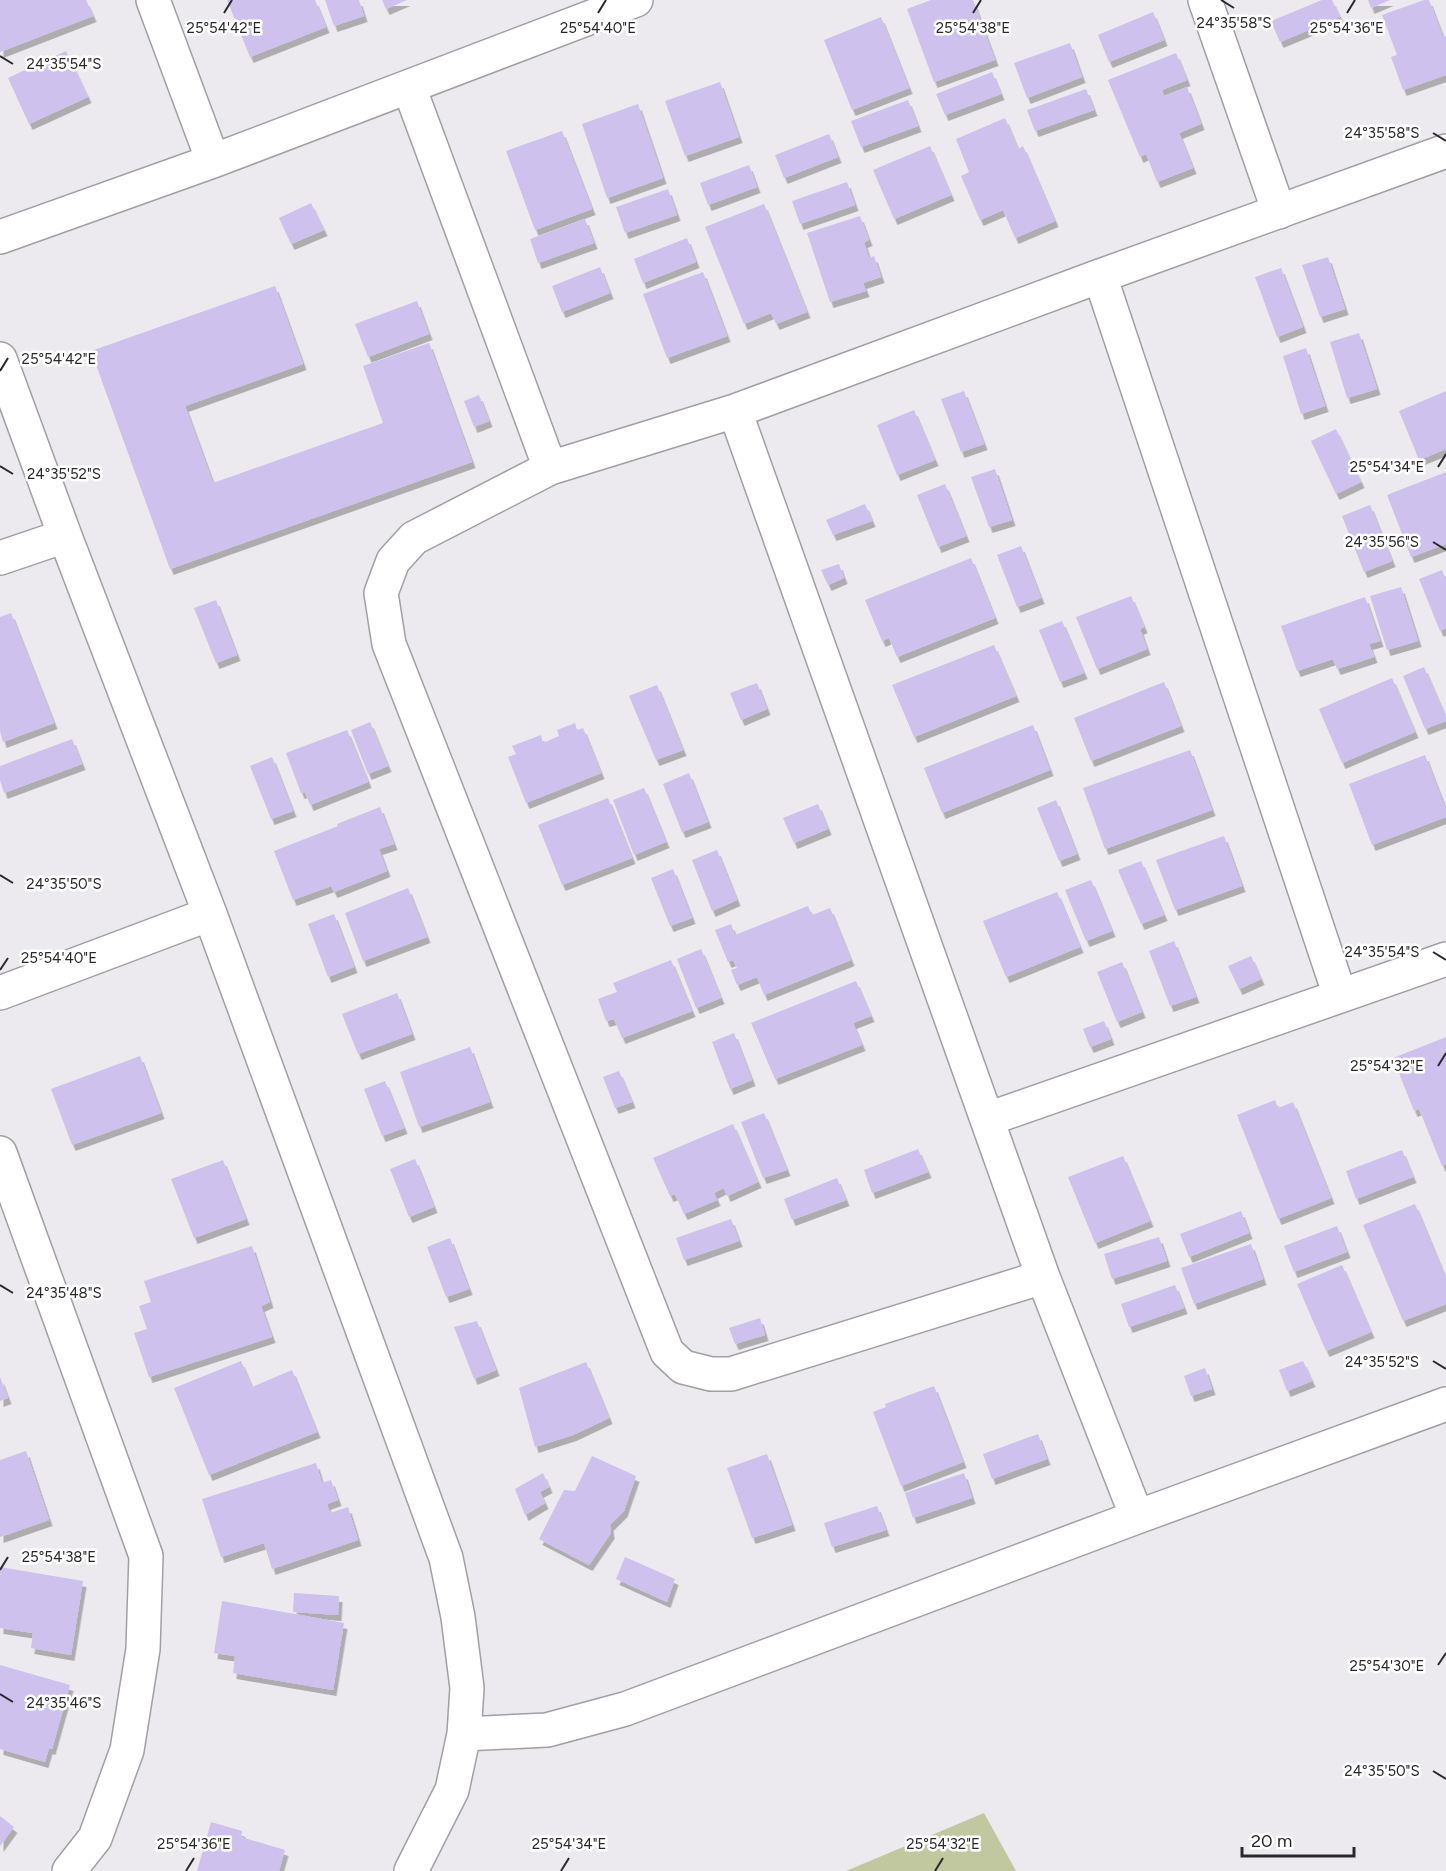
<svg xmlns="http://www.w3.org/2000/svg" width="1446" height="1871" viewBox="0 0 1446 1871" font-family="Figtree,sans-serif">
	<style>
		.green { fill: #c1c8a0 }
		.building { fill: #cec1ee; filter: url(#shadow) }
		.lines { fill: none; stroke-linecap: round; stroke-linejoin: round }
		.street-casing { stroke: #a19fa4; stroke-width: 36 }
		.street { stroke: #fff; stroke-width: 33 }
		.ticks { fill: none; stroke: #29292b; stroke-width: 2 }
		.ticks-label { font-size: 15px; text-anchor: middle; fill: #29292b; stroke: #fff; stroke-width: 5; stroke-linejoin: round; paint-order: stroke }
	</style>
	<defs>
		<filter id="shadow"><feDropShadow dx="3.5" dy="6" stdDeviation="0" flood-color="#0004"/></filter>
	</defs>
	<rect width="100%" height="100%" fill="#eceaef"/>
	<path class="green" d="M 984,1813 L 1016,1871 L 846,1871 Z"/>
	<path class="building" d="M 0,0 L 86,0 L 93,16 L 0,52 Z
		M 227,0 L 315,0 L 326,27 L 250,57 Z
		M 325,0 L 359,0 L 364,16 L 334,26 Z
		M 382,0 L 407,0 L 386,9 Z
		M 931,0 L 973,0 L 995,60 L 934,82 L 907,9 Z
		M 1322,0 L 1332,0 L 1340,17 L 1280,42 L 1271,21 Z
		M 1368,0 L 1390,0 L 1371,8 Z
		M 1424,0 L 1429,0 L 1443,37 L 1446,36 L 1446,75 L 1403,90 L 1391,57 L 1397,55 L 1382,15 Z
		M 1153,12 L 1164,40 L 1109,62 L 1098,35 Z
		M 881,17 L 909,88 L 852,110 L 824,40 Z
		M 1070,43 L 1082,77 L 1027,98 L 1014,63 Z
		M 66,51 L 88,97 L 29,124 L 8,78 Z
		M 1176,53 L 1187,80 L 1162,90 L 1164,96 L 1187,87 L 1201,124 L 1179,133 L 1193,168 L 1157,182 L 1146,154 L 1140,157 L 1108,80 Z
		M 992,72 L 1001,94 L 945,115 L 936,94 Z
		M 720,82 L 739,137 L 685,156 L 665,101 Z
		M 1086,89 L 1094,110 L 1035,131 L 1027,110 Z
		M 908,100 L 918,126 L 861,147 L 851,121 Z
		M 638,104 L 663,178 L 607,198 L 582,124 Z
		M 1005,118 L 1018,149 L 1023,146 L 1055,221 L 1015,238 L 1003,210 L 980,220 L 961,176 L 969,172 L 956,139 Z
		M 562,131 L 592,209 L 535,230 L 506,151 Z
		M 829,134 L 838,157 L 784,178 L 775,155 Z
		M 930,146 L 951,195 L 894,219 L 873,170 Z
		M 749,165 L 757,187 L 708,205 L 700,183 Z
		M 847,182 L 855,205 L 800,224 L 792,201 Z
		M 668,189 L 677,215 L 625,233 L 616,207 Z
		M 311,203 L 324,230 L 291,244 L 279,218 Z
		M 764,204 L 807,312 L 776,324 L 771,313 L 744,324 L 705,227 Z
		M 860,216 L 869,240 L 864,242 L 869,258 L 874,256 L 881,277 L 863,283 L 866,291 L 830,302 L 807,233 Z
		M 585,219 L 594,243 L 538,263 L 530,239 Z
		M 687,238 L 696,262 L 643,283 L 634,259 Z
		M 1328,257 L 1345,309 L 1320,317 L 1302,265 Z
		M 600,267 L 610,293 L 562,312 L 552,286 Z
		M 1281,268 L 1303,327 L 1277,337 L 1255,277 Z
		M 703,272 L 727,336 L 667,358 L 643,294 Z
		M 275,286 L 303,364 L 185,406 L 213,483 L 383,423 L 363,366 L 429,343 L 472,462 L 170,569 L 91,351 Z
		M 417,301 L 429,334 L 368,357 L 355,324 Z
		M 1359,333 L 1377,389 L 1347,398 L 1330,342 Z
		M 1306,348 L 1325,406 L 1301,414 L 1283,356 Z
		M 964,391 L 984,444 L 961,452 L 941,399 Z
		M 1446,391 L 1446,449 L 1419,460 L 1399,411 Z
		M 479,395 L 489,421 L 474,427 L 464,401 Z
		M 914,410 L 935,460 L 897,475 L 877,425 Z
		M 1336,429 L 1361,482 L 1336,494 L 1311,441 Z
		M 995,469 L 1012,520 L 989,527 L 971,477 Z
		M 1446,472 L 1446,544 L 1411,557 L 1387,495 Z
		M 945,484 L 966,536 L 938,547 L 917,495 Z
		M 865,504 L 872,521 L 833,535 L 826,520 Z
		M 1370,505 L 1392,561 L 1364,572 L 1342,516 Z
		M 1021,546 L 1041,598 L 1017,607 L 997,555 Z
		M 971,558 L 995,618 L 897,657 L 889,638 L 882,641 L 865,600 Z
		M 839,564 L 844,578 L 828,585 L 821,570 Z
		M 1442,570 L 1446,581 L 1446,628 L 1440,631 L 1419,579 Z
		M 1401,587 L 1418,641 L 1387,650 L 1370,596 Z
		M 1131,596 L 1144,627 L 1140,629 L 1147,649 L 1097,669 L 1076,617 Z
		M 1365,597 L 1380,641 L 1369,644 L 1374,657 L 1337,669 L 1333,659 L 1297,671 L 1281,626 Z
		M 216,600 L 237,655 L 216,663 L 194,608 Z
		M 11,613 L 54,723 L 3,742 L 0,731 L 0,617 Z
		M 1062,621 L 1084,673 L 1060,682 L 1039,630 Z
		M 994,645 L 1016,696 L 914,737 L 892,685 Z
		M 1424,667 L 1446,718 L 1446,721 L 1425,729 L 1403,676 Z
		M 1392,678 L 1415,732 L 1342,763 L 1319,709 Z
		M 1164,682 L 1181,726 L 1091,761 L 1074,718 Z
		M 757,683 L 767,709 L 741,720 L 730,693 Z
		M 657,685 L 683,750 L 656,760 L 629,696 Z
		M 370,722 L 388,766 L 368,774 L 351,730 Z
		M 575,723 L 577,730 L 583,728 L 601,773 L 526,803 L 508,757 L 516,754 L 512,746 L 541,735 L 543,743 L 559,736 L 557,730 Z
		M 1033,725 L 1050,770 L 942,813 L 924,768 Z
		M 347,730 L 368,782 L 310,805 L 305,792 L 301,793 L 286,753 Z
		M 72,739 L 82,764 L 4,793 L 0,780 L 0,766 Z
		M 1190,750 L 1212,810 L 1105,849 L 1083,788 Z
		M 1425,755 L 1446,810 L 1446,817 L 1372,845 L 1349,784 Z
		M 272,757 L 293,811 L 271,819 L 250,766 Z
		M 689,773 L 708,822 L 682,832 L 663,784 Z
		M 644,788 L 666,842 L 634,855 L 613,800 Z
		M 608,798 L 632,858 L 562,885 L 538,825 Z
		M 1056,800 L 1077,854 L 1059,861 L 1037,808 Z
		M 818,804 L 828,829 L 794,843 L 783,818 Z
		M 380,807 L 394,844 L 379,849 L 387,871 L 334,892 L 331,886 L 293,900 L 274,851 L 338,826 L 337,824 Z
		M 1224,836 L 1242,886 L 1175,910 L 1156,860 Z
		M 717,850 L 737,900 L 712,911 L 692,860 Z
		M 1141,861 L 1164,915 L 1141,924 L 1118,870 Z
		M 673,869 L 692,918 L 670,926 L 651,878 Z
		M 1091,880 L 1112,931 L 1086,941 L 1065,890 Z
		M 408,888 L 427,937 L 363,961 L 345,913 Z
		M 1057,892 L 1080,947 L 1006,977 L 983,921 Z
		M 808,906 L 812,915 L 830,908 L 851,960 L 764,995 L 757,977 L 737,985 L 731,970 L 737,968 L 733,960 L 728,962 L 715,930 L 731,924 L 735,935 Z
		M 334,914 L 354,967 L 328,977 L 308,924 Z
		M 1174,941 L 1196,997 L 1170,1006 L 1149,951 Z
		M 701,949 L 721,998 L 696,1008 L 677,959 Z
		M 1251,956 L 1261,979 L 1239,989 L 1228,966 Z
		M 671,960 L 692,1011 L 622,1038 L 614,1019 L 606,1021 L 598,999 L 617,992 L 613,983 Z
		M 1122,962 L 1142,1012 L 1117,1022 L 1097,972 Z
		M 856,981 L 871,1016 L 853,1023 L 862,1045 L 775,1079 L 751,1023 Z
		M 397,993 L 412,1034 L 358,1054 L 342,1014 Z
		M 1104,1021 L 1111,1039 L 1090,1047 L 1083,1029 Z
		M 734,1033 L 752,1080 L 730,1089 L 712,1042 Z
		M 1446,1037 L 1446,1164 L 1442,1166 L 1419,1109 L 1414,1111 L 1393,1058 Z
		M 470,1047 L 490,1102 L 419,1127 L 400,1072 Z
		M 140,1056 L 161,1113 L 72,1145 L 51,1089 Z
		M 619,1071 L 632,1102 L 615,1108 L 603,1077 Z
		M 385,1081 L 404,1128 L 382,1136 L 364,1089 Z
		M 1275,1100 L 1278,1108 L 1293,1102 L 1331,1198 L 1278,1219 L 1237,1115 Z
		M 764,1113 L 787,1170 L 763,1178 L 741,1122 Z
		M 733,1124 L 758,1182 L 727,1196 L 724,1188 L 714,1193 L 717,1200 L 684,1214 L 675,1194 L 670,1196 L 653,1158 Z
		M 918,1149 L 928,1172 L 872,1193 L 864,1170 Z
		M 1402,1150 L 1413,1177 L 1356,1199 L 1346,1171 Z
		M 1123,1156 L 1150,1221 L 1095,1243 L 1068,1177 Z
		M 415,1159 L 434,1207 L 409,1217 L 390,1169 Z
		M 223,1160 L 246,1219 L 194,1238 L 171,1179 Z
		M 837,1178 L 846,1200 L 792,1220 L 784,1199 Z
		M 1415,1204 L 1446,1279 L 1446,1304 L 1403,1321 L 1363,1225 Z
		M 1241,1211 L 1249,1233 L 1189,1257 L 1180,1234 Z
		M 731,1219 L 739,1241 L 684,1260 L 676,1238 Z
		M 1337,1226 L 1347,1252 L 1294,1272 L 1284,1246 Z
		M 1159,1237 L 1167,1261 L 1112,1279 L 1104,1254 Z
		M 450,1238 L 469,1289 L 446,1297 L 427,1247 Z
		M 1251,1244 L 1263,1279 L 1194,1304 L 1181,1268 Z
		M 252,1246 L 270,1302 L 261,1306 L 272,1337 L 149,1377 L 134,1333 L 147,1329 L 139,1306 L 151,1302 L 144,1281 Z
		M 1342,1265 L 1371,1332 L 1326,1351 L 1297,1284 Z
		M 1175,1285 L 1184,1308 L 1129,1327 L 1121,1304 Z
		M 760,1318 L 765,1335 L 735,1344 L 729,1328 Z
		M 477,1321 L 496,1370 L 474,1379 L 454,1327 Z
		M 241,1361 L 252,1387 L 292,1370 L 317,1432 L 209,1475 L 174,1388 Z
		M 1303,1361 L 1312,1381 L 1287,1391 L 1279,1370 Z
		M 586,1362 L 609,1418 L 573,1435 L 535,1447 L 519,1388 Z
		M 1205,1368 L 1212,1389 L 1191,1396 L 1184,1376 Z
		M 0,1377 L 8,1398 L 0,1401 Z
		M 934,1386 L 963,1462 L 901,1486 L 873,1412 L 886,1407 L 885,1404 Z
		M 1038,1434 L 1047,1459 L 992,1479 L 983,1454 Z
		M 26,1451 L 49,1520 L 0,1537 L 0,1460 Z
		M 767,1454 L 792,1525 L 752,1538 L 727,1468 Z
		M 592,1456 L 636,1476 L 624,1511 L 610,1525 L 611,1533 L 589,1565 L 539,1539 L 564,1490 L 575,1491 Z
		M 316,1463 L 322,1483 L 331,1480 L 338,1500 L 327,1504 L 330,1513 L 348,1507 L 358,1540 L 272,1569 L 264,1543 L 221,1557 L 202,1499 Z
		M 543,1473 L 549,1487 L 540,1492 L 545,1503 L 525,1515 L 515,1489 Z
		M 964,1473 L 972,1498 L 913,1518 L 905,1493 Z
		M 877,1506 L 886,1530 L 832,1547 L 824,1523 Z
		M 625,1557 L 675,1579 L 667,1602 L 616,1579 Z
		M 0,1567 L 83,1581 L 71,1655 L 31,1648 L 33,1633 L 0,1628 Z
		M 294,1593 L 339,1596 L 338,1615 L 293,1612 Z
		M 222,1601 L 344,1623 L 333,1690 L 233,1673 L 235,1656 L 214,1653 Z
		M 0,1665 L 70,1685 L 52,1749 L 49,1748 L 45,1762 L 0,1749 Z
		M 0,1816 L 14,1827 L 0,1846 Z
		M 211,1822 L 242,1831 L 241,1837 L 285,1850 L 279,1871 L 197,1871 Z"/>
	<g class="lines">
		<g class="street-casing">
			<path id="street" d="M 153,0 L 213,161
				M 1205,0 L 1279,212
				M 409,87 L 550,468
				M 0,237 L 213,161 L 636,0
				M 1100,276 L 1340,996
				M 0,359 L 65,536 L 210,914 L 446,1558 L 458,1617 L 467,1688 L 464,1734 L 452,1790 L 411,1871
				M 735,411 L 1043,1277 L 1137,1517
				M 0,558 L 65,536
				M 0,993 L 210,914
				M 988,1119 L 1446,959
				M 0,1153 L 146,1556 L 143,1649 L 127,1750 L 95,1838 L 69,1871
				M 1043,1277 L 731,1374 L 711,1374 L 683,1367 L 667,1352 L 389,644 L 381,593 L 393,561 L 414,538 L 550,468 L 735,411 L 1100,276 L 1446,151
				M 464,1734 L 547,1730 L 625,1709 L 1137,1517 L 1446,1404"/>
		</g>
		<use href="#street" class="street"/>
	</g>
	<path class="ticks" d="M 1221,0 L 1234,8M 224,13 L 232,0M 598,13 L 606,0M 973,13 L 981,0M 1347,13 L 1355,0M 0,56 L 13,64M 1433,133 L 1446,141M 0,371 L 8,358M 0,466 L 13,474M 1438,467 L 1446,454M 1433,542 L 1446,550M 0,875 L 13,883M 1433,952 L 1446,960M 0,970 L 8,958M 1438,1066 L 1446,1053M 0,1285 L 13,1293M 1433,1361 L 1446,1369M 0,1570 L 8,1557M 1438,1665 L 1446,1653M 0,1694 L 13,1702M 1433,1771 L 1446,1779M 186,1871 L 194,1858M 561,1871 L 569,1858M 935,1871 L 943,1858"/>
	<g class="ticks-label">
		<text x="1234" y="28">24°35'58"S</text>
		<text x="224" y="33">25°54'42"E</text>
		<text x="598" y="33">25°54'40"E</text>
		<text x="973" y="33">25°54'38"E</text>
		<text x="1347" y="33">25°54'36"E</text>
		<text x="64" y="69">24°35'54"S</text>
		<text x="1382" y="138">24°35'58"S</text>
		<text x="59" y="364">25°54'42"E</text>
		<text x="1387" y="472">25°54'34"E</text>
		<text x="64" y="479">24°35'52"S</text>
		<text x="1382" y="547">24°35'56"S</text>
		<text x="64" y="889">24°35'50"S</text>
		<text x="1382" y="957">24°35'54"S</text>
		<text x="59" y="963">25°54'40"E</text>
		<text x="1387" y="1071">25°54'32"E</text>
		<text x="64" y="1298">24°35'48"S</text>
		<text x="1382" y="1367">24°35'52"S</text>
		<text x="59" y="1562">25°54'38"E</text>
		<text x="1387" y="1671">25°54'30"E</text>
		<text x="64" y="1708">24°35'46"S</text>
		<text x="1382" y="1776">24°35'50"S</text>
		<text x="194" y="1849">25°54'36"E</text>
		<text x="569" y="1849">25°54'34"E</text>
		<text x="943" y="1849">25°54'32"E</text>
	</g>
	<path d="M1242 1847v9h112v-9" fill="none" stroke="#29292b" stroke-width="3"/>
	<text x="1251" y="1847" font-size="18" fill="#29292b" stroke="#ffffff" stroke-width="4.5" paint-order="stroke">20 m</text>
</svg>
